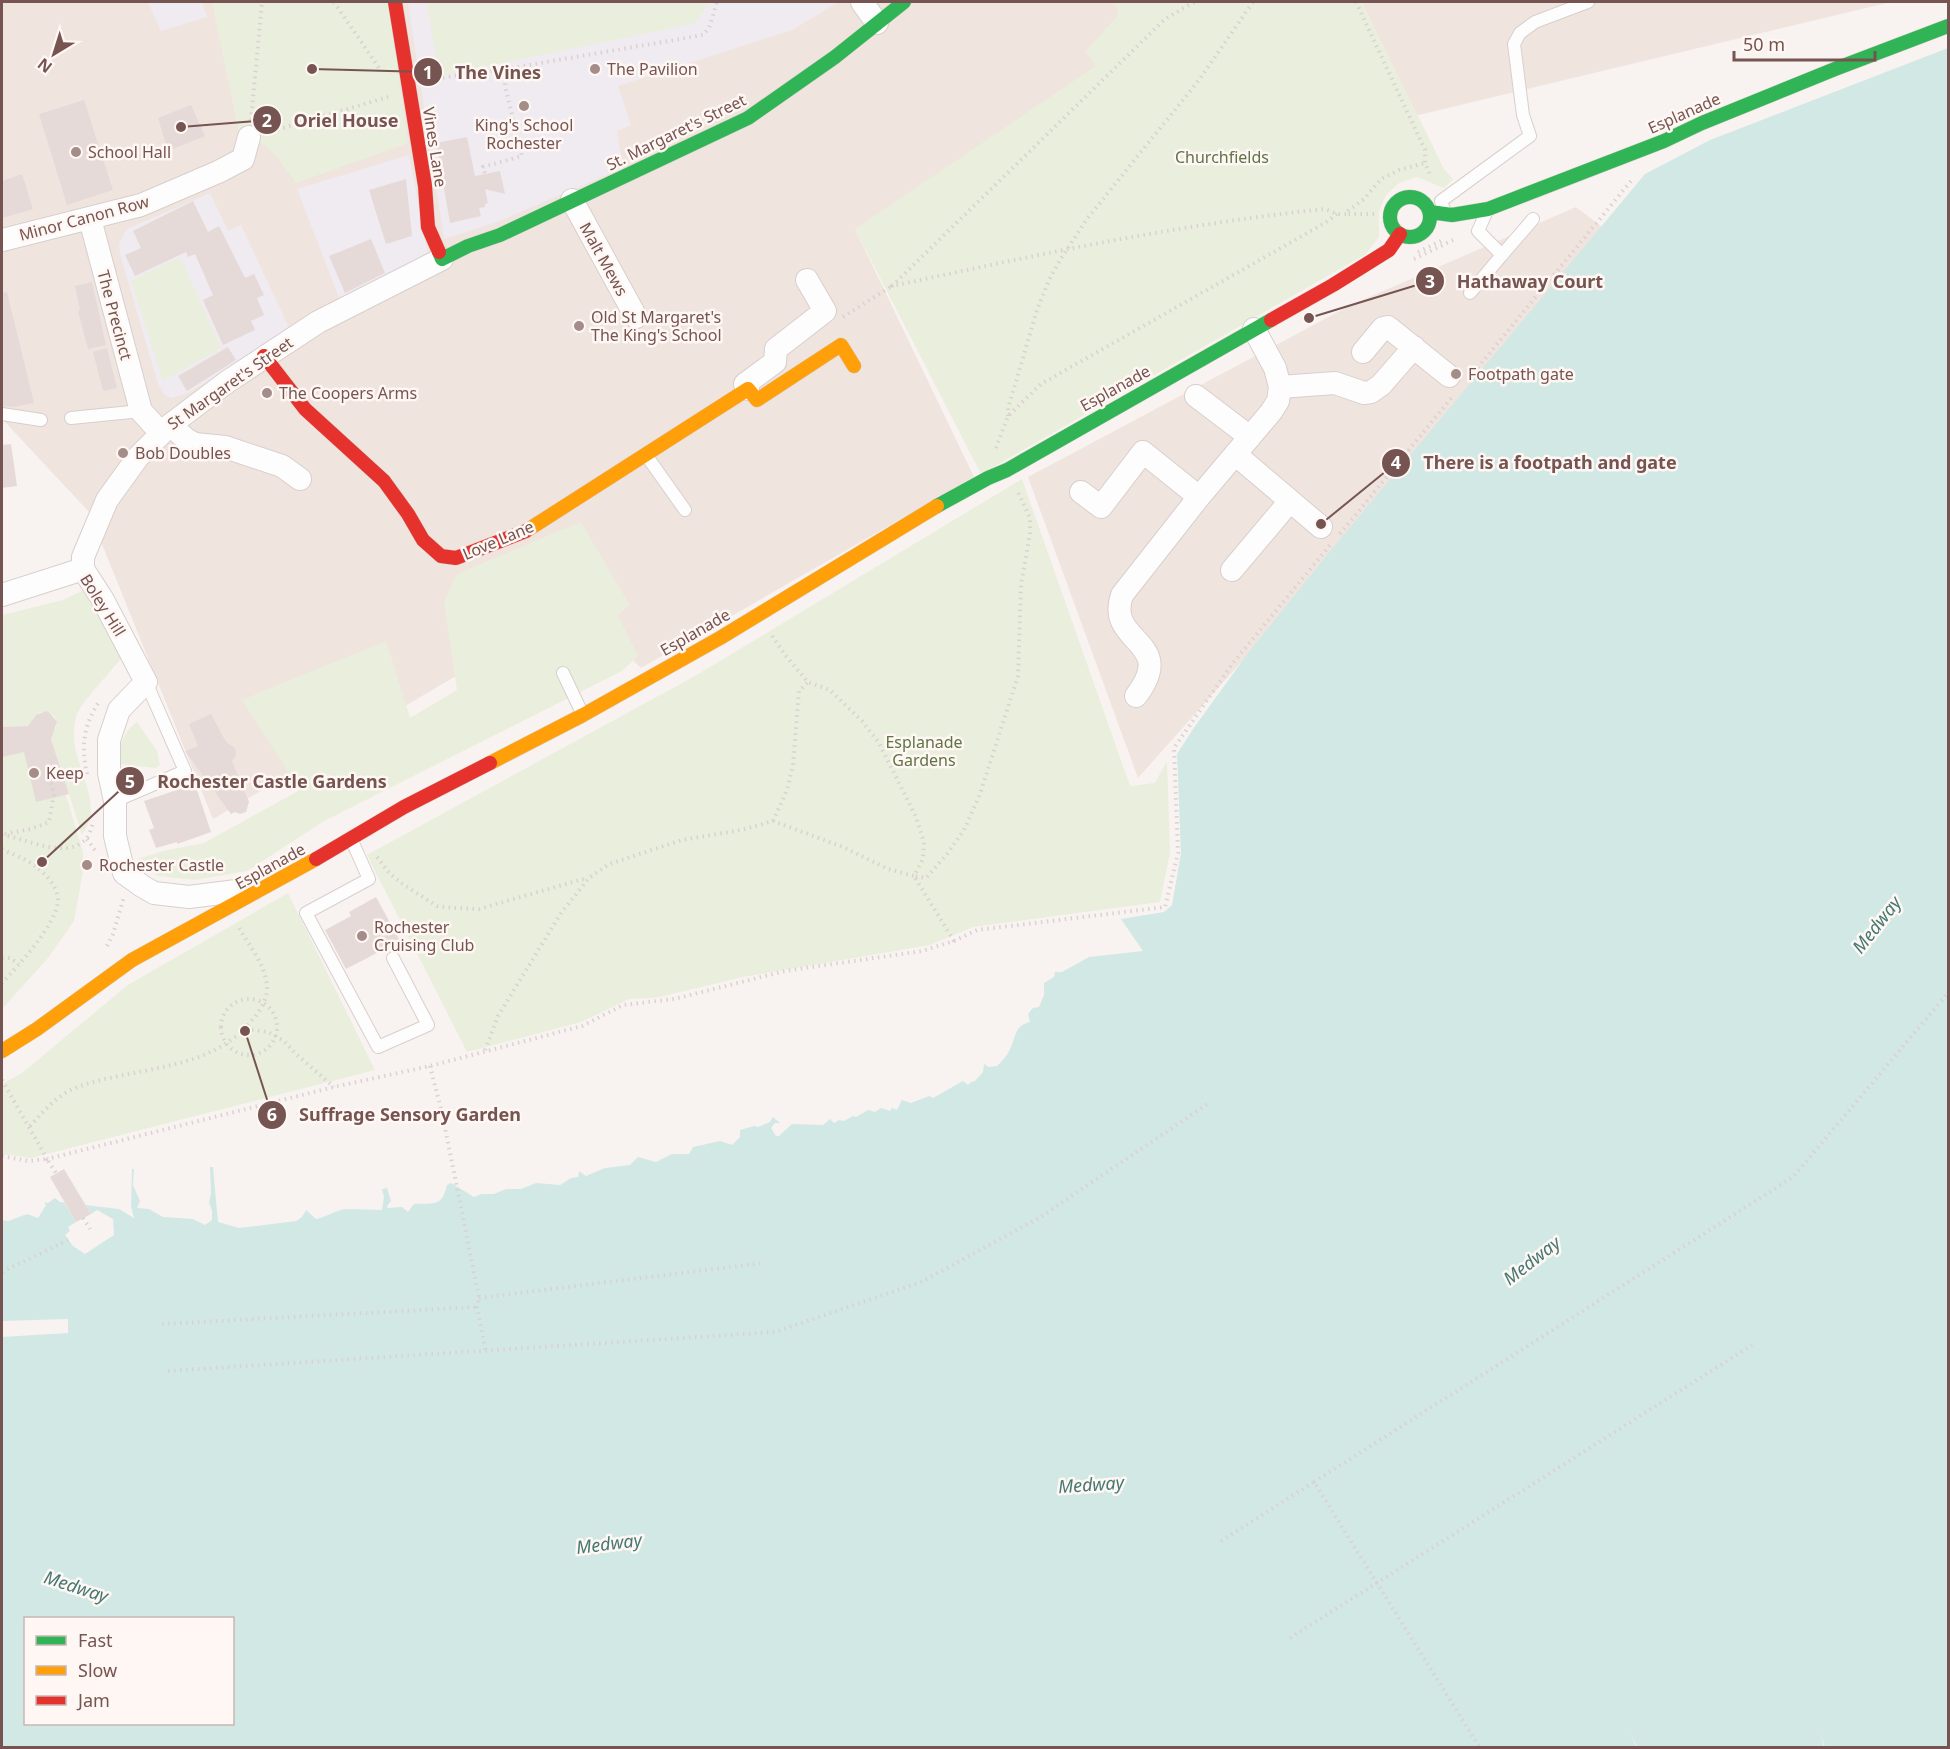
<svg xmlns="http://www.w3.org/2000/svg" width="1950" height="1749" viewBox="0 0 1950 1749" font-family="'Noto Sans',sans-serif">
	<style>
		.residential { fill: #f0e4df }
		.education { fill: #f0ebf1 }
		.green { fill: #eaeedc }
		.water { fill: #d2e8e5; fill-rule: evenodd }
		.pier { fill: #f8f3f0 }
		.building { fill: #e5dad8 }
		.lines { fill: none; stroke-linecap: round; stroke-linejoin: round }
		.lane-casing { stroke: #d7cfcc; stroke-width: 14 }
		.street-casing { stroke: #d7cfcc; stroke-width: 24 }
		.fast-casing { stroke: #d9d0ce; stroke-width: 15 }
		.slow-casing { stroke: #d9d0ce; stroke-width: 15 }
		.jam-casing { stroke: #d9d0ce; stroke-width: 15 }
		.path { stroke: #dad1d1; stroke-width: 4; stroke-dasharray: 1.5 4.5; stroke-linecap: butt }
		.lane { stroke: #fefdfd; stroke-width: 12 }
		.street { stroke: #fefdfd; stroke-width: 22 }
		.fast { stroke: #30b455; stroke-width: 14 }
		.slow { stroke: #ff9f0a; stroke-width: 14 }
		.jam { stroke: #e5322d; stroke-width: 14 }
		.poi-dot { fill: #a48c89; stroke: #fef7f3; stroke-width: 2 }
		.labels { text-anchor: middle; stroke-width: 5; stroke-linejoin: round; paint-order: stroke }
		.poi-label { font-size: 16px; fill: #765451; stroke: #fef7f3; text-anchor: start }
		.street-label { font-size: 16px; fill: #765451; stroke: #fef7f3 }
		.park-label { font-size: 16px; fill: #607446; stroke: #fef7f3 }
		.water-label { font-size: 18px; font-style: italic; fill: #457873; stroke: #fef7f3 }
		.leader { fill: none; stroke: #765451; stroke-width: 2 }
		.callout-dot { fill: #765451; stroke: #fef7f3; stroke-width: 2 }
		.mark-label { font-size: 18px; text-anchor: middle; font-weight: bold; fill: #fff }
		.callout-label { font-size: 18px; text-anchor: middle; font-weight: bold; fill: #765451; stroke: #fef7f3; stroke-width: 5; stroke-linejoin: round; paint-order: stroke }
	</style>
	<rect width="100%" height="100%" fill="#f8f3f0"/>
	<path class="residential" d="M 2,2 L 1891,2 L 1310,141 L 855,229 L 974,477 L 641,668 L 575,606 L 213,819 L 89,512 L 5,422 L 2,413 Z
		M 1576,207 L 1606,230 L 1252,650 L 1138,778 L 1028,477 L 1351,305 Z"/>
	<path class="education" d="M 148,2 L 202,2 L 207,17 L 161,31 Z
		M 408,2 L 839,2 L 792,30 L 618,86 L 631,125 L 617,131 L 623,168 L 497,222 L 444,239 Z
		M 409,155 L 429,260 L 342,305 L 297,189 Z
		M 210,193 L 228,231 L 241,225 L 292,334 L 185,394 L 171,398 L 165,395 L 158,384 L 120,254 L 119,244 L 127,229 Z"/>
	<path class="green" d="M 212,2 L 388,2 L 408,143 L 296,183 C 283,165 266,136 240,138 Z
		M 427,2 L 709,2 L 696,23 L 439,76 Z
		M 1114,2 L 1362,2 L 1444,169 L 1453,179 L 1444,188 L 1417,177 L 1399,183 L 1386,195 L 1379,211 L 1379,237 L 1366,254 L 981,474 L 855,229 L 1096,66 L 1085,52 L 1119,14 Z
		M 180,257 L 221,348 L 163,381 L 131,281 Z
		M 1022,479 L 1130,786 L 1155,783 L 1167,761 L 1170,853 L 1160,902 L 973,927 L 930,945 L 743,977 L 655,998 L 629,999 L 581,1022 L 467,1052 L 367,855 L 695,676 Z
		M 581,522 L 629,604 L 618,616 L 638,656 L 622,671 L 324,821 L 247,871 L 195,880 L 158,876 L 138,859 L 163,851 L 204,843 L 300,790 L 242,700 L 386,641 L 410,718 L 457,690 L 444,602 L 457,574 Z
		M 88,588 L 126,653 C 116,665 81,703 77,714 C 65,752 92,779 91,814 C 90,821 86,829 82,835 L 50,735 L 56,728 L 55,717 L 50,713 L 40,712 L 33,719 L 32,726 L 2,727 L 2,615 L 63,600 Z
		M 137,722 L 157,751 L 160,765 L 156,768 L 118,764 C 120,747 122,732 137,722 Z
		M 33,730 L 47,732 L 83,852 L 83,872 L 74,921 L 48,958 L 2,1009 L 2,731 Z
		M 288,893 L 375,1070 L 31,1158 L 2,1154 L 2,1084 L 22,1073 L 128,985 Z"/>
	<path class="water" d="M 1948,48 L 1948,1747 L 1825,1747 L 1820,1733 L 1824,1747 L 1637,1747 L 1630,1732 L 1636,1747 L 2,1747 L 2,1220 L 8,1221 L 27,1214 L 38,1218 L 46,1205 L 44,1202 L 48,1203 L 55,1198 L 60,1202 L 119,1209 L 134,1218 L 131,1206 L 132,1169 L 134,1169 L 133,1185 L 140,1201 L 137,1208 L 149,1209 L 163,1217 L 193,1219 L 205,1225 L 212,1220 L 212,1211 L 209,1202 L 211,1194 L 210,1167 L 213,1167 L 218,1222 L 239,1228 L 296,1221 L 302,1217 L 306,1210 L 316,1219 C 327,1217 337,1209 348,1209 C 359,1209 370,1210 382,1210 L 384,1197 L 382,1189 L 387,1188 L 391,1201 L 387,1206 L 388,1208 L 402,1207 L 408,1212 L 414,1204 C 434,1203 442,1207 447,1185 L 451,1183 L 474,1197 L 481,1194 L 494,1194 L 506,1189 L 521,1189 L 536,1183 L 560,1185 L 571,1178 L 578,1177 L 579,1171 L 586,1176 L 605,1168 L 630,1165 L 638,1157 L 656,1162 L 672,1154 L 689,1154 L 693,1147 L 720,1141 L 732,1145 L 740,1137 L 740,1130 L 754,1126 L 758,1127 L 770,1122 L 773,1117 L 780,1123 L 775,1123 L 771,1128 L 776,1136 L 779,1136 L 792,1124 L 823,1125 L 830,1119 L 834,1123 L 839,1120 L 844,1121 L 853,1116 L 856,1117 L 868,1110 L 875,1112 L 881,1108 L 890,1111 L 892,1108 L 897,1110 L 902,1100 L 911,1103 L 929,1096 L 933,1098 L 963,1081 L 968,1085 L 971,1082 L 975,1081 L 983,1072 L 984,1064 L 989,1067 L 997,1066 C 1001,1062 1007,1056 1009,1051 C 1016,1039 1013,1026 1030,1022 L 1028,1014 L 1033,1008 L 1039,1007 L 1044,995 L 1044,983 L 1054,977 L 1055,972 L 1062,972 L 1089,957 L 1143,951 L 1121,919 L 1164,912 L 1172,905 L 1181,853 L 1177,754 L 1193,729 L 1248,653 L 1331,550 L 1645,174 L 1710,140 ZM 26,1618 L 232,1618 L 232,1724 L 26,1724 Z"/>
	<path class="pier" d="M 62,1199 L 84,1202 L 91,1214 L 97,1210 L 113,1219 L 114,1235 L 85,1254 L 73,1246 L 65,1235 L 70,1231 L 68,1227 L 76,1222 Z
		M 68,1319 L 68,1333 L 2,1337 L 2,1321 Z"/>
	<path class="building" d="M 84,100 L 113,190 L 67,205 L 39,114 Z
		M 191,105 L 205,136 L 168,151 L 158,118 Z
		M 467,137 L 475,176 L 500,171 L 505,194 L 485,189 L 488,203 L 485,204 L 485,207 L 479,208 L 481,216 L 450,223 L 436,143 Z
		M 22,174 L 33,209 L 2,218 L 2,181 Z
		M 406,179 L 412,236 L 386,244 L 369,190 Z
		M 193,201 L 208,232 L 219,226 L 245,278 L 254,274 L 264,295 L 257,298 L 264,315 L 251,321 L 255,330 L 223,345 L 203,300 L 213,295 L 195,254 L 188,257 L 186,252 L 135,276 L 125,255 L 141,248 L 133,231 Z
		M 371,239 L 385,273 L 345,293 L 329,256 Z
		M 92,282 L 106,345 L 88,349 L 78,311 L 80,310 L 75,286 Z
		M 7,292 L 34,403 L 13,407 L 2,406 L 2,293 Z
		M 228,347 L 236,360 L 187,391 L 178,376 Z
		M 107,348 L 117,388 L 103,391 L 93,352 Z
		M 11,444 L 17,486 L 2,488 L 2,445 Z
		M 46,711 L 50,713 L 57,722 L 51,739 L 69,794 L 36,802 L 24,752 L 2,757 L 2,727 L 28,726 L 36,715 Z
		M 211,714 L 226,742 L 235,748 L 236,755 L 232,761 L 249,802 L 246,812 L 240,814 L 235,812 L 231,814 L 185,751 L 198,746 L 189,724 Z
		M 195,784 L 211,832 L 177,844 L 177,842 L 156,848 L 149,830 L 154,828 L 144,801 Z
		M 376,897 L 400,941 L 346,969 L 325,930 L 351,916 L 349,912 Z
		M 64,1169 L 91,1214 L 76,1222 L 50,1177 Z"/>
	<g class="lines">
		<g class="lane-casing">
			<path id="lane" d="M 1445,213 L 1441,201 L 1530,136 L 1523,115 L 1514,44 L 1520,33 L 1535,22 L 1588,2
				M 1502,255 L 1533,219
				M 1470,293 L 1502,255 L 1478,231 L 1486,213
				M 2,414 L 41,420
				M 71,418 L 141,411
				M 646,455 L 685,510
				M 563,673 L 582,713
				M 115,801 L 185,771 L 146,682
				M 352,841 L 369,879 L 306,913 L 378,1047 L 428,1025 L 393,958"/>
		</g>
		<g class="street-casing">
			<path id="street" d="M 862,2 L 877,23
				M 572,200 L 636,317
				M 90,219 L 141,411 L 161,433
				M 2,240 L 141,205 L 218,172 L 243,159 L 249,137
				M 1254,329 L 1275,368 L 1280,387 L 1335,383 L 1364,393 L 1371,392 L 1381,385 L 1414,347
				M 1363,352 L 1383,328 L 1388,327 L 1449,376
				M 748,389 L 745,384 L 775,362 L 776,349 L 825,311 L 807,280
				M 1196,396 L 1250,437
				M 170,425 L 186,439 L 195,444 L 225,447 L 282,466 L 300,479
				M 1235,454 L 1321,527
				M 1081,492 L 1101,507 L 1143,452 L 1199,497
				M 83,569 L 83,557 L 107,500 L 138,457 L 170,425 L 227,382 L 318,322 L 442,259
				M 83,569 L 103,600 L 146,682 L 119,710 L 109,740 L 109,773 L 115,801 L 115,836 L 124,873 L 142,886 L 154,893 L 189,897 L 252,889
				M 1232,570 L 1290,501
				M 2,595 L 83,569
				M 1136,696 C 1179,640 1105,644 1122,595 L 1199,497 L 1271,412 L 1278,401 L 1280,387"/>
		</g>
		<g class="fast-casing">
			<path id="fast" d="M1390 217a20 20 0 1 1 40 0a20 20 0 1 1-40 0Z
				M 1430,212 L 1452,215 L 1488,209 L 1664,141 L 1702,123 L 1835,69 L 1948,26
				M 439,252 L 442,259 L 468,246 L 500,235 L 748,118 L 835,57 L 904,2
				M 937,506 L 988,478 L 1007,470 L 1271,320"/>
		</g>
		<g class="slow-casing">
			<path id="slow" d="M 526,531 L 748,389 L 757,400 L 841,345 L 854,366
				M 490,763 L 583,715 L 720,638 L 937,506
				M 2,1051 L 37,1029 L 132,960 L 316,859"/>
		</g>
		<g class="jam-casing">
			<path id="jam" d="M 395,2 L 425,186 L 428,227 L 439,252
				M 1271,320 L 1333,285 L 1389,250 L 1400,234
				M 264,356 L 305,409 L 384,481 L 408,514 L 423,540 L 441,556 L 456,558 L 526,531
				M 316,859 L 404,807 L 490,763"/>
		</g>
		<path class="path" d="M 334,2 L 379,68
			M 1194,2 L 1165,19 L 892,286 C 1036,255 1179,224 1325,209 L 1337,214 L 1347,214
			M 1356,2 L 1425,150 L 1425,163 L 1431,177
			M 506,69 L 703,35 L 709,28 L 717,2
			M 431,79 L 506,69 L 505,86 L 522,156 L 483,167 L 485,174
			M 251,120 L 262,2
			M 266,133 L 388,97
			M 1374,214 L 1347,214 L 1348,211 L 1364,199 L 1381,179 L 1399,170 L 1425,163
			M 1418,252 L 1443,240
			M 1414,259 L 1453,240
			M 843,317 L 892,286
			M 1470,377 L 1631,181
			M 1008,416 L 1008,408 L 1037,310 L 1049,280 L 1060,260 L 1087,219 L 1199,80 L 1253,2
			M 996,448 L 1008,416 L 1041,384 L 1325,223 L 1337,214
			M 1340,534 L 1453,396
			M 87,774 C 81,747 83,726 99,702
			M 773,821 L 787,790 L 793,765 L 799,691 L 808,682
			M 5,834 L 31,829 L 49,822 L 54,794 L 47,771
			M 2,835 C 26,838 64,860 85,840 C 89,837 91,828 93,823
			M 87,839 L 97,853
			M 2,849 C 12,854 26,859 35,866 C 45,873 57,886 58,899 C 59,922 17,967 2,983
			M 377,857 L 390,874 L 404,885 L 437,906 L 453,908 L 479,909 L 587,878
			M 954,941 L 914,876 L 926,878 L 947,854 L 964,830 L 980,794 L 1018,676 L 1021,585 L 1030,534 L 1030,518 L 1018,492
			M 107,946 L 113,934 L 124,897
			M 2,958 L 10,958 L 19,964
			M221 1027a28 28 0 1 1 56 0a28 28 0 1 1-56 0Z
			M 246,1029 L 268,1032 L 284,1041 L 296,1054 L 334,1087
			M 485,1050 L 498,1016 L 561,913 L 589,878 L 609,864 L 682,840 L 741,830 L 773,821 L 843,847 L 888,869 L 914,876 L 923,859 L 924,842 L 916,817 L 879,743 L 862,721 L 830,690 L 808,682 L 785,655 L 771,634
			M 430,1066 L 442,1113 L 471,1257 L 479,1298 L 477,1307 L 486,1352
			M 2,1080 L 47,1159 L 334,1087 L 430,1066 L 582,1026 L 623,1005 L 674,999 L 785,971 L 922,951 L 954,941 L 977,930 L 1165,907 L 1178,853 L 1174,748 L 1233,663 L 1331,544
			M 30,1126 C 43,1112 56,1096 75,1088 C 135,1065 210,1074 254,1018 C 261,1009 268,998 267,985 C 265,965 249,945 239,928
			M 2,1156 L 28,1161 L 47,1159 L 56,1173
			M 83,1218 L 90,1229
			M 2,1272 L 68,1240
			M 479,1298 L 762,1263
			M 162,1324 L 477,1307
			M 168,1371 L 775,1332 L 921,1282 L 1039,1218 L 1209,1103
			M 1314,1482 L 1793,1177 L 1948,993
			M 1221,1541 L 1314,1482 L 1480,1748
			M 1290,1638 L 1752,1345"/>
		<use href="#lane" class="lane"/>
		<use href="#street" class="street"/>
		<use href="#fast" class="fast"/>
		<use href="#slow" class="slow"/>
		<use href="#jam" class="jam"/>
	</g>
	<g class="poi-dot">
		<circle cx="595" cy="69" r="6"/>
		<circle cx="524" cy="106" r="6"/>
		<circle cx="76" cy="152" r="6"/>
		<circle cx="579" cy="326" r="6"/>
		<circle cx="1456" cy="374" r="6"/>
		<circle cx="267" cy="393" r="6"/>
		<circle cx="123" cy="453" r="6"/>
		<circle cx="34" cy="773" r="6"/>
		<circle cx="87" cy="865" r="6"/>
		<circle cx="362" cy="936" r="6"/>
	</g>
	<g class="labels">
		<g class="poi-label">
			<text x="607" y="75">The Pavilion</text>
			<text x="524" y="131" text-anchor="middle">King's School<tspan x="524" dy="18">Rochester</tspan></text>
			<text x="88" y="158">School Hall</text>
			<text x="591" y="323">Old St Margaret's<tspan x="591" dy="18">The King's School</tspan></text>
			<text x="1468" y="380">Footpath gate</text>
			<text x="279" y="399">The Coopers Arms</text>
			<text x="135" y="459">Bob Doubles</text>
			<text x="46" y="779">Keep</text>
			<text x="99" y="871">Rochester Castle</text>
			<text x="374" y="933">Rochester<tspan x="374" dy="18">Cruising Club</tspan></text>
		</g>
		<g class="street-label">
			<text transform="translate(1684 113) rotate(-24)" y="6">Esplanade</text>
			<text transform="translate(676 132) rotate(-26)" y="6">St. Margaret's Street</text>
			<text transform="translate(435 147) rotate(81)" y="6">Vines Lane</text>
			<text transform="translate(84 218) rotate(-15)" y="6">Minor Canon Row</text>
			<text transform="translate(604 259) rotate(61)" y="6">Malt Mews</text>
			<text transform="translate(115 315) rotate(75)" y="6">The Precinct</text>
			<text transform="translate(230 383) rotate(-35)" y="6">St Margaret's Street</text>
			<text transform="translate(1115 388) rotate(-29)" y="6">Esplanade</text>
			<text transform="translate(498 540) rotate(-23)" y="6">Love Lane</text>
			<text transform="translate(103 605) rotate(58)" y="6">Boley Hill</text>
			<text transform="translate(695 632) rotate(-30)" y="6">Esplanade</text>
			<text transform="translate(270 866) rotate(-29)" y="6">Esplanade</text>
		</g>
		<g class="park-label">
			<text x="1222" y="163">Churchfields</text>
			<text x="924" y="748">Esplanade<tspan x="924" dy="18">Gardens</tspan></text>
		</g>
		<g class="water-label">
			<text transform="translate(1877 925) rotate(-52)" y="6">Medway</text>
			<text transform="translate(1532 1261) rotate(-38)" y="6">Medway</text>
			<text transform="translate(1091 1485) rotate(-4)" y="6">Medway</text>
			<text transform="translate(609 1544) rotate(-7)" y="6">Medway</text>
			<text transform="translate(76 1587) rotate(18)" y="6">Medway</text>
		</g>
	</g>
	<path class="leader" d="M312 69L428 72M181 127L267 120M1309 318L1430 281M1321 524L1396 463M42 862L130 781M245 1031L272 1115"/>
	<g class="callout-dot">
		<circle cx="312" cy="69" r="6"/>
		<circle cx="181" cy="127" r="6"/>
		<circle cx="1309" cy="318" r="6"/>
		<circle cx="1321" cy="524" r="6"/>
		<circle cx="42" cy="862" r="6"/>
		<circle cx="245" cy="1031" r="6"/>
		<circle cx="428" cy="72" r="15"/>
		<circle cx="267" cy="120" r="15"/>
		<circle cx="1430" cy="281" r="15"/>
		<circle cx="1396" cy="463" r="15"/>
		<circle cx="130" cy="781" r="15"/>
		<circle cx="272" cy="1115" r="15"/>
	</g>
	<g class="mark-label">
		<text x="428" y="79">1</text>
		<text x="267" y="127">2</text>
		<text x="1430" y="288">3</text>
		<text x="1396" y="469">4</text>
		<text x="130" y="788">5</text>
		<text x="272" y="1121">6</text>
	</g>
	<g class="callout-label">
		<text x="498" y="79">The Vines</text>
		<text x="346" y="127">Oriel House</text>
		<text x="1530" y="288">Hathaway Court</text>
		<text x="1550" y="469">There is a footpath and gate</text>
		<text x="272" y="788">Rochester Castle Gardens</text>
		<text x="410" y="1121">Suffrage Sensory Garden</text>
	</g>
	<rect width="1950" height="1749" fill="none" stroke="#765451" stroke-width="6"/>
	<rect x="24" y="1617" width="210" height="108" fill="#fef7f3" stroke="#c8b6b2" stroke-width="1.5"/>
	<rect x="36" y="1636" width="30" height="9" fill="#30b455" stroke="#c8b6b2" stroke-width="1.5"/>
	<text x="78" y="1647" font-size="18" fill="#765451">Fast</text>
	<rect x="36" y="1666" width="30" height="9" fill="#ff9f0a" stroke="#c8b6b2" stroke-width="1.5"/>
	<text x="78" y="1677" font-size="18" fill="#765451">Slow</text>
	<rect x="36" y="1696" width="30" height="9" fill="#e5322d" stroke="#c8b6b2" stroke-width="1.5"/>
	<text x="78" y="1707" font-size="18" fill="#765451">Jam</text>
	<g transform="translate(54 54) rotate(218)" stroke="#fef7f3" stroke-width="4.5" paint-order="stroke">
	<path d="M0-4.5L10 22L0 15L-10 22Z" fill="#765451"/>
	<text y="-9" font-size="16" font-weight="bold" text-anchor="middle" fill="#765451">N</text>
	</g>
	<path d="M1734 51v9h141v-9" fill="none" stroke="#765451" stroke-width="3"/>
	<text x="1743" y="51" font-size="18" fill="#765451" stroke="#fef7f3" stroke-width="4.5" paint-order="stroke">50 m</text>
</svg>
